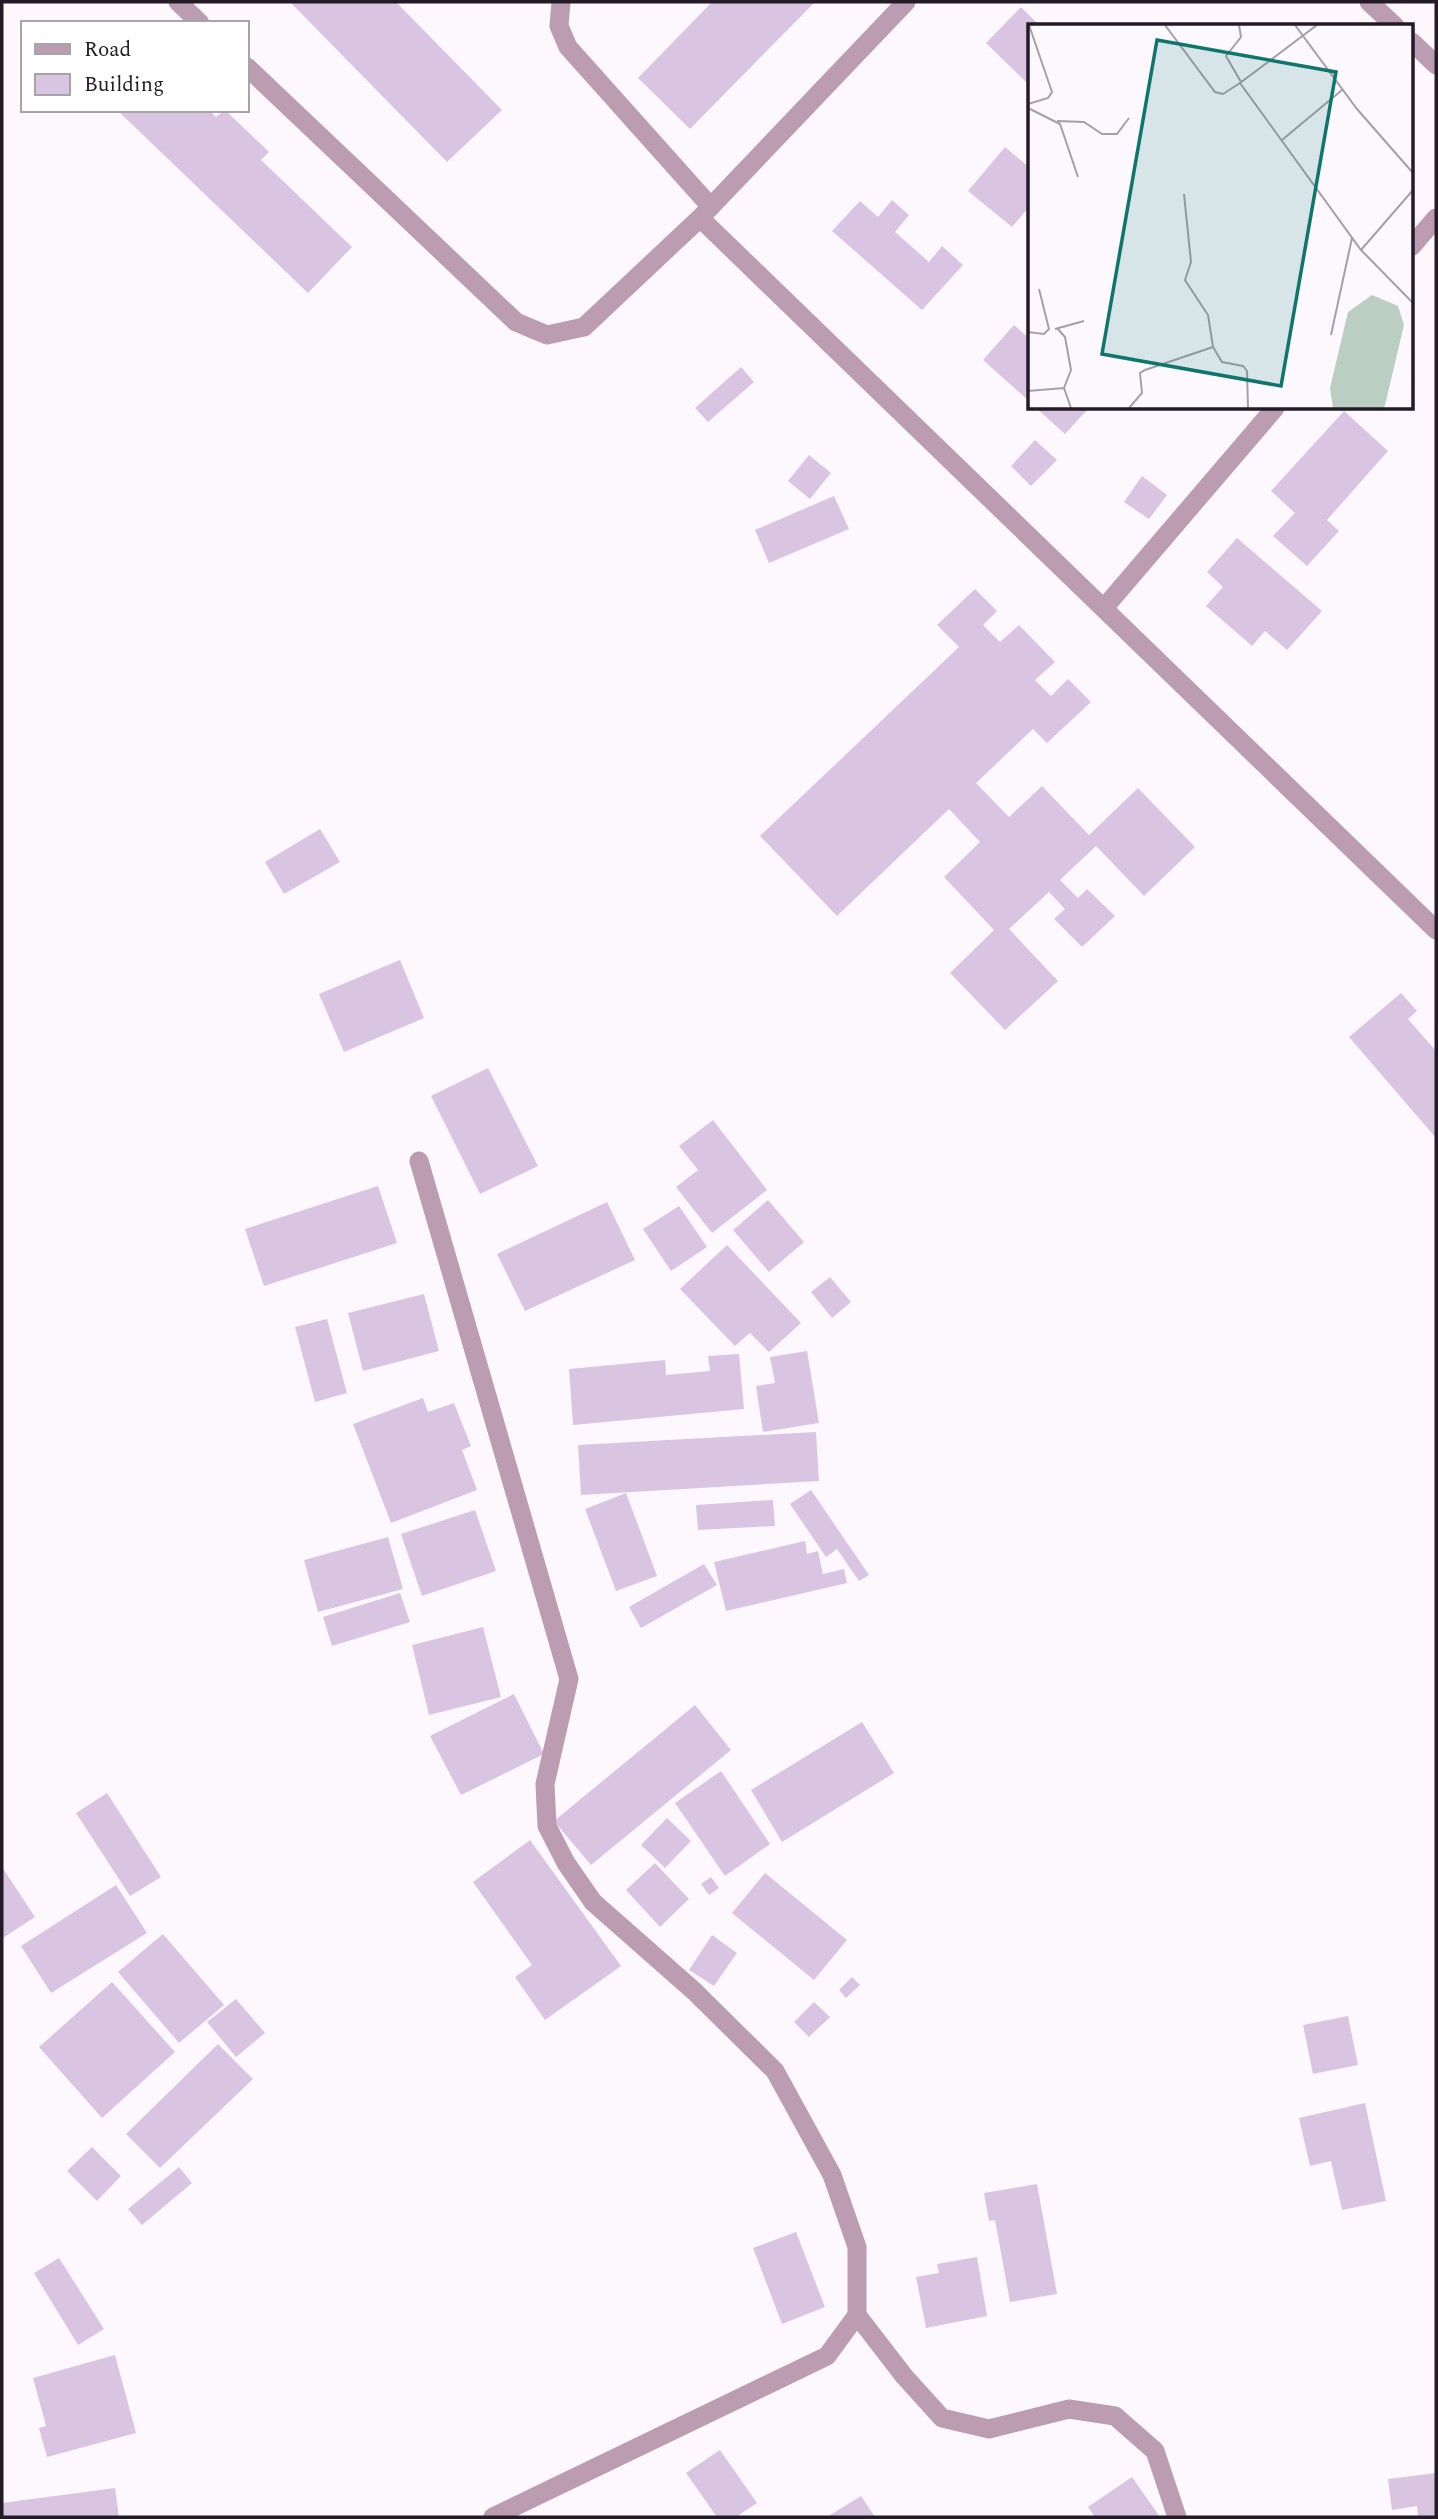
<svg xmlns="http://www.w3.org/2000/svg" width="1438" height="2519" viewBox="0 0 1438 2519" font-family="Spectral,serif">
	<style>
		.building { fill: #d9c5e1 }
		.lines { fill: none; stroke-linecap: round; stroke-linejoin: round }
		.service { stroke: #bb9cb1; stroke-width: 19 }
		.minor { stroke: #bb9cb1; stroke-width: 19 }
		.inset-road { fill: none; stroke: #a5a0a8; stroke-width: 2 }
		.view { fill: #0f766e; fill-opacity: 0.15; stroke: #0f766e; stroke-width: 3.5 }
		.inset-edge { fill: none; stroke: #231b26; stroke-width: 3.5 }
	</style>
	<rect width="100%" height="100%" fill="#fcf8fe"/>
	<path class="building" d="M 290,2 L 396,2 L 502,110 L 447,162 Z
		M 712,2 L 815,2 L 690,129 L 638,78 Z
		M 1021,7 L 1040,26 L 1030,26 L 1030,86 L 986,43 Z
		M 117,110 L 209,110 L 216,117 L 225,110 L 269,152 L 261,160 L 352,247 L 308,293 Z
		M 1005,147 L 1030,168 L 1030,206 L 1012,227 L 968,191 Z
		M 892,200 L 909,215 L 895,232 L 929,262 L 942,246 L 963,265 L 922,310 L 832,231 L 860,201 L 878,217 Z
		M 1014,325 L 1030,339 L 1030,402 L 983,360 Z
		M 741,367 L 754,382 L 708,422 L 695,408 Z
		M 1036,408 L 1089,408 L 1065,434 Z
		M 1344,411 L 1388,451 L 1327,520 L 1339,531 L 1307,566 L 1273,536 L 1295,513 L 1271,491 Z
		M 1035,440 L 1057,460 L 1031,486 L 1011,466 Z
		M 809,455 L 831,473 L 810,499 L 788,481 Z
		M 1142,476 L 1167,495 L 1149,519 L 1124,502 Z
		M 834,496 L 849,529 L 769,563 L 755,530 Z
		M 1237,538 L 1322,611 L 1287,650 L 1265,631 L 1252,646 L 1206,606 L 1223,587 L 1207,572 Z
		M 975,589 L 997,611 L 983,625 L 1000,642 L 1019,625 L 1055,662 L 1035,680 L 1051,696 L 1068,679 L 1091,702 L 1047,743 L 1033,729 L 976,783 L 1009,817 L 1042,786 L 1089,835 L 1138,788 L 1195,847 L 1144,896 L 1096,846 L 1060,880 L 1078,898 L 1087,889 L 1115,916 L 1082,947 L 1054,919 L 1065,909 L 1049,892 L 1009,929 L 1058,981 L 1005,1030 L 950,973 L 994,930 L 944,877 L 980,842 L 949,809 L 837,916 L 760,836 L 959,647 L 937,625 Z
		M 320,829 L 340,862 L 284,894 L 265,862 Z
		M 400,960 L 424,1018 L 344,1052 L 319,994 Z
		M 1401,993 L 1417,1011 L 1408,1019 L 1436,1051 L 1436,1138 L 1349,1037 Z
		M 488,1068 L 538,1166 L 480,1194 L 431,1096 Z
		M 713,1120 L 767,1190 L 712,1233 L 676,1187 L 698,1170 L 679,1146 Z
		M 378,1186 L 397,1243 L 264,1286 L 245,1229 Z
		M 768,1200 L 804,1242 L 769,1272 L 733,1230 Z
		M 607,1202 L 635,1260 L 525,1311 L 497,1254 Z
		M 679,1206 L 707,1247 L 671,1271 L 643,1229 Z
		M 727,1245 L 801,1323 L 769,1352 L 750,1333 L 735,1346 L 680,1289 Z
		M 830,1277 L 851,1302 L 832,1318 L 811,1292 Z
		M 424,1294 L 439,1351 L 363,1371 L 348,1313 Z
		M 327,1319 L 347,1393 L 315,1402 L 295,1327 Z
		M 807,1351 L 819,1423 L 763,1432 L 756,1386 L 775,1383 L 770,1357 Z
		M 739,1354 L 744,1409 L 573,1425 L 569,1369 L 665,1360 L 666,1375 L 710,1371 L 708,1356 Z
		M 423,1398 L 428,1412 L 454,1403 L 471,1446 L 462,1450 L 477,1490 L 391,1523 L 353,1424 Z
		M 816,1432 L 819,1481 L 581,1495 L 578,1445 Z
		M 811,1490 L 869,1575 L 859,1581 L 837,1549 L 826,1557 L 790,1504 Z
		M 626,1493 L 657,1576 L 616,1591 L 585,1509 Z
		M 773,1500 L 775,1526 L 698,1530 L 696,1505 Z
		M 475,1510 L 496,1571 L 422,1596 L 401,1534 Z
		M 388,1537 L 403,1589 L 318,1612 L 304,1560 Z
		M 805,1541 L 807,1554 L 818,1551 L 823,1574 L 844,1569 L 847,1583 L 726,1611 L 714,1562 Z
		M 704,1564 L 717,1585 L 641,1628 L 629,1607 Z
		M 400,1593 L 410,1622 L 332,1646 L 323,1617 Z
		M 483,1627 L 501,1697 L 429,1715 L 412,1645 Z
		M 514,1694 L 544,1754 L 461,1795 L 430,1736 Z
		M 695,1705 L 731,1750 L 591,1865 L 554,1821 Z
		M 862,1722 L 894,1773 L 782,1842 L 751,1790 Z
		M 721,1771 L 770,1844 L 725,1876 L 675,1803 Z
		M 107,1793 L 161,1877 L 130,1896 L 76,1813 Z
		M 667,1818 L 691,1841 L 665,1868 L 641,1845 Z
		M 530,1840 L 621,1966 L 545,2020 L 515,1977 L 532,1965 L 473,1882 Z
		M 655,1863 L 689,1899 L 660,1927 L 626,1890 Z
		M 2,1867 L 35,1917 L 3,1938 L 2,1937 Z
		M 765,1873 L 847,1940 L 814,1980 L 732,1913 Z
		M 711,1877 L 719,1888 L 709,1895 L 701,1884 Z
		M 116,1885 L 147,1933 L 51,1993 L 21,1946 Z
		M 163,1934 L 224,2005 L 179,2043 L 118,1972 Z
		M 712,1935 L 737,1953 L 714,1986 L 689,1970 Z
		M 852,1977 L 860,1985 L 846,1998 L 839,1990 Z
		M 112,1982 L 175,2052 L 102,2118 L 39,2047 Z
		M 236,1999 L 265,2033 L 236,2057 L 207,2022 Z
		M 814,2002 L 830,2017 L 809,2037 L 794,2022 Z
		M 1348,2016 L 1358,2065 L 1313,2074 L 1303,2025 Z
		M 218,2044 L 253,2079 L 160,2168 L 126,2134 Z
		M 1365,2103 L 1386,2201 L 1342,2210 L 1331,2161 L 1310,2166 L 1299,2118 Z
		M 92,2147 L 121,2176 L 97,2201 L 67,2171 Z
		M 179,2167 L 192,2183 L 142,2225 L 128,2209 Z
		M 1037,2184 L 1057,2294 L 1010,2302 L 995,2220 L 989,2221 L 984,2193 Z
		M 796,2232 L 825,2307 L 782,2324 L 753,2248 Z
		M 977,2257 L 987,2316 L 926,2328 L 916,2277 L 939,2273 L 937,2264 Z
		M 59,2258 L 104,2329 L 78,2345 L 34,2273 Z
		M 115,2355 L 136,2433 L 47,2457 L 39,2428 L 46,2426 L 33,2378 Z
		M 720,2450 L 757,2503 L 736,2517 L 717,2517 L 686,2473 Z
		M 1436,2473 L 1436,2517 L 1418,2517 L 1417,2506 L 1392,2510 L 1388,2479 Z
		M 1132,2477 L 1160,2517 L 1095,2517 L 1088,2507 Z
		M 115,2488 L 119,2517 L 2,2517 L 2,2503 Z
		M 861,2496 L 875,2517 L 827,2517 Z"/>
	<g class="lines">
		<path class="service" d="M 178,2 L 200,23
			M 561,2 L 559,26 L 568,47 L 711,207
			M 906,2 L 700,218 L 1436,930
			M 1369,2 L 1395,26
			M 1412,42 L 1436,65
			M 247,67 L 516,322 L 547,335 L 584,327 L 700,218
			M 1412,246 L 1436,218
			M 1104,608 L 1275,408"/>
		<path class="minor" d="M 419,1161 L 569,1679 L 545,1784 L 547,1826 L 566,1863 L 593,1902 L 694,1991 L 775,2071 L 832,2175 L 857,2247 L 857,2315 L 827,2356 L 493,2517
			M 857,2315 L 904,2376 L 942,2418 L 989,2429 L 1069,2409 L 1115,2416 L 1155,2451 L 1177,2517"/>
	</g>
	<g transform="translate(1028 24)">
		<rect width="385" height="385" fill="#fcf8fe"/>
		<path d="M 344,271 L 370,282 L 376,301 L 358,377 L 356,384 L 305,384 L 302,364 L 320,288 Z" fill="#bacfc2"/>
		<path class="inset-road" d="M 137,1 L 187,68 L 195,70 L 212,59M 211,1 L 213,13 L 198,32 L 213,58M 267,1 L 329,85 L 385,149M 289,1 L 212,59 L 333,226 L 385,279M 0,80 L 20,74 L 24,68 L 1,1M 0,84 L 32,100 L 50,153M 29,97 L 56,98 L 74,110 L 89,110 L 101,94M 254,116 L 314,66M 156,170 L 163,238 L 157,256 L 180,291 L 185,323 L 194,338 L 215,342 L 219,347 L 220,384M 333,226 L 385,166M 29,304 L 37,313 L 43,346 L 36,364M 27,305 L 56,297M 0,308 L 16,310 L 21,305 L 11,265M 303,311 L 324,214M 0,367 L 36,364 L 43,384M 101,384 L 114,369 L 112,349 L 117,346 L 185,323"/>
		<path class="view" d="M 129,16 L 308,48 L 253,362 L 74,330 Z"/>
		<rect width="385" height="385" class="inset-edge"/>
	</g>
	<rect width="1438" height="2519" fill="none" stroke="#231b26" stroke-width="7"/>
	<rect x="21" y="21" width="228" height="91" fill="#ffffff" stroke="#a7a4a8" stroke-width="2"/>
	<rect x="35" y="44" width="35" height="10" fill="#bb9cb1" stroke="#a7a4a8" stroke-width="2"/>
	<text x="84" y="56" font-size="21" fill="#231b26">Road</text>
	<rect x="35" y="74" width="35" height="21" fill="#d9c5e1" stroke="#a7a4a8" stroke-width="2"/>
	<text x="84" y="91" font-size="21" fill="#231b26">Building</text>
</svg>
